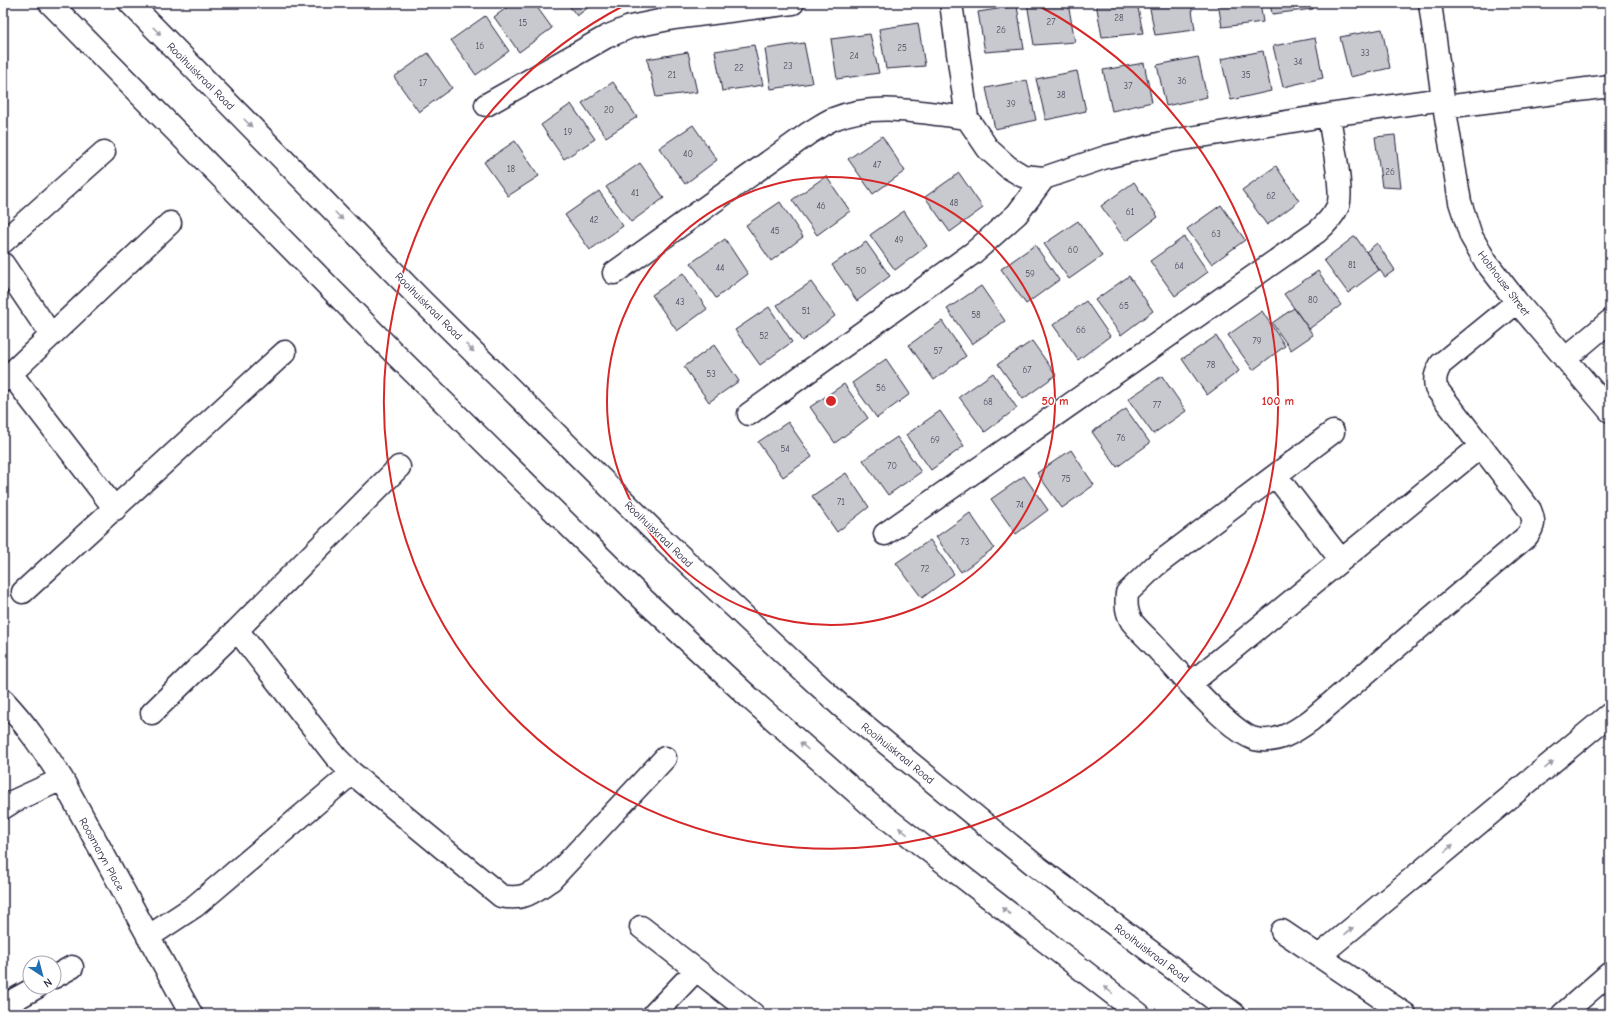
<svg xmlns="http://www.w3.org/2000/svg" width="1613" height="1017" viewBox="0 0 1613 1017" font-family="'Comic Neue',sans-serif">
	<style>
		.building { fill: #c8c8cf; stroke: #22223b }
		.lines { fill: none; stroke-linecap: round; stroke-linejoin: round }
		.minor-casing { stroke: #22223b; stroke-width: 25 }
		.major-casing { stroke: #22223b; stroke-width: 25 }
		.minor { stroke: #fff; stroke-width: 22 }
		.major { stroke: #fff; stroke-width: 22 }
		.oneway { fill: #9c9ca7 }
		.ring { fill: none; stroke: #d62828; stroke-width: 2 }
		.labels { text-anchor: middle; stroke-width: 3; stroke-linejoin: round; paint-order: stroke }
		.number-label { font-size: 9px; fill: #4c4c60 }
		.street-label { font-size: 11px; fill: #22223b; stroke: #fff }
		.centre { fill: #d62828; stroke: #fff; stroke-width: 2 }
		.ring-label { font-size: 12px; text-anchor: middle; font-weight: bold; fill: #d62828; stroke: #fff; stroke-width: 3; stroke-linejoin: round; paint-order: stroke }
	</style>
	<rect width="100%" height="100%" fill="#fff"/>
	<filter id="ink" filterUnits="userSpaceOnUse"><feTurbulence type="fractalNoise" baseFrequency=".025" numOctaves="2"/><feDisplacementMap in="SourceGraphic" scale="8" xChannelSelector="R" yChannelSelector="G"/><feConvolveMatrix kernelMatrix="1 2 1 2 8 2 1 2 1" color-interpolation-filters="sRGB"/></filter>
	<g filter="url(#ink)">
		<path class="building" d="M 513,3 L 534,3 L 552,28 L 519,52 L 494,17 Z
			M 567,3 L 594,3 L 577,16 Z
			M 1027,3 L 1068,3 L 1075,42 L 1034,45 Z
			M 1096,3 L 1137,3 L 1143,33 L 1102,37 Z
			M 1149,3 L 1191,3 L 1195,30 L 1155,35 Z
			M 1218,3 L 1260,3 L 1263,22 L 1222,27 Z
			M 1270,3 L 1312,3 L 1313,9 L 1272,14 Z
			M 1017,6 L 1024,49 L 985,52 L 978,12 Z
			M 485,16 L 509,51 L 476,75 L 451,40 Z
			M 918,23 L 925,66 L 886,69 L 879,29 Z
			M 1382,29 L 1390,68 L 1350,77 L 1340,37 Z
			M 870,34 L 879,73 L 837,79 L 831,39 Z
			M 1315,38 L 1323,78 L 1283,87 L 1273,46 Z
			M 804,43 L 812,83 L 771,89 L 765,49 Z
			M 754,45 L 763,85 L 722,91 L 715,51 Z
			M 1263,51 L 1271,91 L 1231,100 L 1221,59 Z
			M 688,52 L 697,92 L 656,97 L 647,59 Z
			M 428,53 L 452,88 L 419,112 L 394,77 Z
			M 1198,57 L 1207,97 L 1166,106 L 1157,65 Z
			M 1144,63 L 1152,102 L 1112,111 L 1103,70 Z
			M 1077,71 L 1086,111 L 1046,120 L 1036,79 Z
			M 1027,80 L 1036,120 L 995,129 L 986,88 Z
			M 613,82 L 637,117 L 606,137 L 582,103 Z
			M 571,104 L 595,139 L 564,159 L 541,125 Z
			M 693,125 L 717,160 L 685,184 L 659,148 Z
			M 1395,135 L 1401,188 L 1382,187 L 1375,137 Z
			M 882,136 L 905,171 L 873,194 L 848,159 Z
			M 515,141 L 539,176 L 508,196 L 484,162 Z
			M 640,163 L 664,198 L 631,222 L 606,187 Z
			M 1276,166 L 1299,201 L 1267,225 L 1242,190 Z
			M 959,173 L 983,208 L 950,232 L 925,197 Z
			M 826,176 L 850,211 L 817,235 L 792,200 Z
			M 1134,182 L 1158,217 L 1126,241 L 1101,206 Z
			M 599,191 L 623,226 L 590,250 L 565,215 Z
			M 780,202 L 803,237 L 771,261 L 746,225 Z
			M 1221,205 L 1245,240 L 1212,264 L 1187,229 Z
			M 904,211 L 927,246 L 895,270 L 870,235 Z
			M 1078,221 L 1102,256 L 1069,279 L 1044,244 Z
			M 1355,236 L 1379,270 L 1348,293 L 1324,260 Z
			M 1184,237 L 1208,272 L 1175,296 L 1150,261 Z
			M 725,239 L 748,274 L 716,298 L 691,263 Z
			M 866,242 L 890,276 L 857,301 L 832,265 Z
			M 1377,243 L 1395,270 L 1385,277 L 1366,252 Z
			M 1035,245 L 1059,280 L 1026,304 L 1001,269 Z
			M 1318,271 L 1341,305 L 1309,329 L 1284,294 Z
			M 683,273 L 707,309 L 677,331 L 652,295 Z
			M 1129,276 L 1153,311 L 1121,335 L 1095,300 Z
			M 811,282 L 835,316 L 802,341 L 777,305 Z
			M 981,286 L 1005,321 L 972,344 L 947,309 Z
			M 1086,301 L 1110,336 L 1078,360 L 1053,325 Z
			M 769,307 L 792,342 L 760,365 L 735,330 Z
			M 1294,308 L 1313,335 L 1291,350 L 1272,323 Z
			M 1262,311 L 1285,346 L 1253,370 L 1228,335 Z
			M 942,321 L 966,356 L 934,380 L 909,345 Z
			M 1216,336 L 1239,371 L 1207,395 L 1182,359 Z
			M 1032,341 L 1056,375 L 1023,399 L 998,364 Z
			M 714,345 L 739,381 L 709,402 L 684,367 Z
			M 886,359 L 910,394 L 877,418 L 852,383 Z
			M 993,373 L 1017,408 L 985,432 L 959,397 Z
			M 1162,376 L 1186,411 L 1153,434 L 1128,399 Z
			M 844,384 L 868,418 L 835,443 L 810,407 Z
			M 1126,409 L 1150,443 L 1117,467 L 1092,432 Z
			M 940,411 L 964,446 L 931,470 L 906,435 Z
			M 788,422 L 812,457 L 783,477 L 758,442 Z
			M 897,437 L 921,472 L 888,495 L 863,460 Z
			M 1071,450 L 1094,485 L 1062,508 L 1037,473 Z
			M 846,473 L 869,507 L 837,532 L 812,496 Z
			M 1024,476 L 1048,510 L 1016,534 L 991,499 Z
			M 970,513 L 994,548 L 961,572 L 936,537 Z
			M 930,540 L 954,574 L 922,598 L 896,563 Z"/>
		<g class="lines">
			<g class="minor-casing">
				<path id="minor" d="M 951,3 L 967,118 L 988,149 L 1008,167 L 1023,176 L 1044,178 L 1106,157 L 1171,141 L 1329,115 L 1443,99
					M 1430,3 L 1443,99 L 1460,202 L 1471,236 L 1486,262 L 1517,302 L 1610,411
					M 486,105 L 606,37 L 630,27 L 674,18 L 793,3
					M 1445,107 L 1610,86
					M 3,242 L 104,152
					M 3,264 L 51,335
					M 614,273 L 809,133 C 816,129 824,123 833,119 C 875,101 924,113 967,118
					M 1565,359 L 1610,321
					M 11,374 L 115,509
					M 3,381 L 170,223
					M 749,414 L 973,253 L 1017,214 L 1044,178
					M 1333,432 L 1155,566 L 1127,593 C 1126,604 1126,612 1132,622 C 1140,632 1151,641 1159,651 C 1178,671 1231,733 1255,739 C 1276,744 1295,732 1311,720 L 1527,536 C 1534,526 1535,522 1530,510 L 1436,388 C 1434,378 1436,373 1441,364 L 1517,302
					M 1276,476 L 1341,560
					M 885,534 L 1317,232 C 1326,224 1333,217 1338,206 C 1344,190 1331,135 1329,115
					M 23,592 L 285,352
					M 237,630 L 399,467
					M 1190,684 L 1481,446
					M 3,700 C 26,724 44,751 62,779 L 191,1014
					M 152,713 L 237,630 L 336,757 L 352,773 L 501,896 C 524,901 532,892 551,880 L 665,758
					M 3,808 L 14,801 L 62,779
					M 641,927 L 753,1014
					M 1282,931 L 1405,1014
					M 148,937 L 195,906 L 352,773
					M 1319,956 L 1610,714
					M 54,977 L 72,967
					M 3,1006 L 37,987
					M 654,1014 L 696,970
					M 1563,1014 L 1610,973"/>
			</g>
			<g class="major-casing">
				<path id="major" d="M 50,3 L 392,351 L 643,599 L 753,701 L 874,808 L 1139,1014
					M 130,3 L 421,300 L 656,533 L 792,661 L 841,706 L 1036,866 L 1234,1014"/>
			</g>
			<use href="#minor" class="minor"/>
			<use href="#major" class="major"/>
		</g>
		<defs><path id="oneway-solid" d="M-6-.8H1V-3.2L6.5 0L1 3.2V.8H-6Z"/></defs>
		<g class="oneway">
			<use href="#oneway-solid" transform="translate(157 31) rotate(45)"/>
			<use href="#oneway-solid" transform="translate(248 123) rotate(45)"/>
			<use href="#oneway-solid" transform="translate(339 216) rotate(45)"/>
			<use href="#oneway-solid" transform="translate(470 348) rotate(45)"/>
			<use href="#oneway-solid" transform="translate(804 746) rotate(-138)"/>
			<use href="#oneway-solid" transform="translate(1549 765) rotate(-40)"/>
			<use href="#oneway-solid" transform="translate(903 831) rotate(-142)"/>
			<use href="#oneway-solid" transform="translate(1449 848) rotate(-40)"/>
			<use href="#oneway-solid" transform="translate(1006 911) rotate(-142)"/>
			<use href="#oneway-solid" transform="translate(1349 931) rotate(-40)"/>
			<use href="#oneway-solid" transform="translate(1108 990) rotate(-142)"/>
		</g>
	</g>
	<g class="ring">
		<circle cx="831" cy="401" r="224"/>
		<path d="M1037 5A447 447 0 1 1 625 5"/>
	</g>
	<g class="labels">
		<g class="number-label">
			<text x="1119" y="21">28</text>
			<text x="1051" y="25">27</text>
			<text x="523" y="26">15</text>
			<text x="1001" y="33">26</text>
			<text x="480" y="49">16</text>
			<text x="902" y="51">25</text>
			<text x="1365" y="56">33</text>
			<text x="854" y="59">24</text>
			<text x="1298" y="65">34</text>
			<text x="788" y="69">23</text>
			<text x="739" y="71">22</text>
			<text x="672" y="78">21</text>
			<text x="1246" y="78">35</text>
			<text x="1182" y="84">36</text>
			<text x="423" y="86">17</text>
			<text x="1128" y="89">37</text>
			<text x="1061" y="98">38</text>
			<text x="1011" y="107">39</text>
			<text x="609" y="113">20</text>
			<text x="568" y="135">19</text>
			<text x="688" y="157">40</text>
			<text x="877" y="168">47</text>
			<text x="511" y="172">18</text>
			<text x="1390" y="175">26</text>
			<text x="635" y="196">41</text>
			<text x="1271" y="199">62</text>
			<text x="954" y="206">48</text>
			<text x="821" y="209">46</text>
			<text x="1130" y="215">61</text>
			<text x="594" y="223">42</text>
			<text x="775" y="234">45</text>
			<text x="1216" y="237">63</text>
			<text x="899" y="243">49</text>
			<text x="1073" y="253">60</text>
			<text x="1352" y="268">81</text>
			<text x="1179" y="269">64</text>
			<text x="720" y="271">44</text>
			<text x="861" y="274">50</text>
			<text x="1030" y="277">59</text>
			<text x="1313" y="303">80</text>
			<text x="680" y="305">43</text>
			<text x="1124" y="309">65</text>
			<text x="806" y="314">51</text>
			<text x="976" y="318">58</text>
			<text x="1081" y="333">66</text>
			<text x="764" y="339">52</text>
			<text x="1257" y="344">79</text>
			<text x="938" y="354">57</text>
			<text x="1211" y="368">78</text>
			<text x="1027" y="373">67</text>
			<text x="711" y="377">53</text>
			<text x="881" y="391">56</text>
			<text x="988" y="405">68</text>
			<text x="1157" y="408">77</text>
			<text x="1121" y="441">76</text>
			<text x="935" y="443">69</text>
			<text x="785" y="452">54</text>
			<text x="892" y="469">70</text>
			<text x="1066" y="482">75</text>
			<text x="841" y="505">71</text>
			<text x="1020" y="508">74</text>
			<text x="965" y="545">73</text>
			<text x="925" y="572">72</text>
		</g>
		<g class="street-label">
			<text transform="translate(201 76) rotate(45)" y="4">Rooihuiskraal Road</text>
			<text transform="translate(1504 283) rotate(53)" y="4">Hobhouse Street</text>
			<text transform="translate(429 306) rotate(45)" y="4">Rooihuiskraal Road</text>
			<text transform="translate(659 534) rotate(44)" y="4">Rooihuiskraal Road</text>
			<text transform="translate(898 753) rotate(39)" y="4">Rooihuiskraal Road</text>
			<text transform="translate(102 854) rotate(61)" y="4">Roosmaryn Place</text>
			<text transform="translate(1152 953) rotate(37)" y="4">Rooihuiskraal Road</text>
		</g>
	</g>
	<circle cx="831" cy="401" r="6" class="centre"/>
	<g class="ring-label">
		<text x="1055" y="405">50 m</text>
		<text x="1278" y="405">100 m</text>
	</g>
	<rect width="1613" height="1017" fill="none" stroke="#fff" stroke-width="16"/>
	<rect x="8" y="8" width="1597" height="1001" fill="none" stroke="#22223b" stroke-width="1.5" filter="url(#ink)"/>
	<g transform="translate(42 975) rotate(144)"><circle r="19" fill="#ffffff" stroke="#a7a7b1"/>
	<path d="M0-3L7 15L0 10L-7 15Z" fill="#1f6fb2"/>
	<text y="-6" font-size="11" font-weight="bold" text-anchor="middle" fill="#22223b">N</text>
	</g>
</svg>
